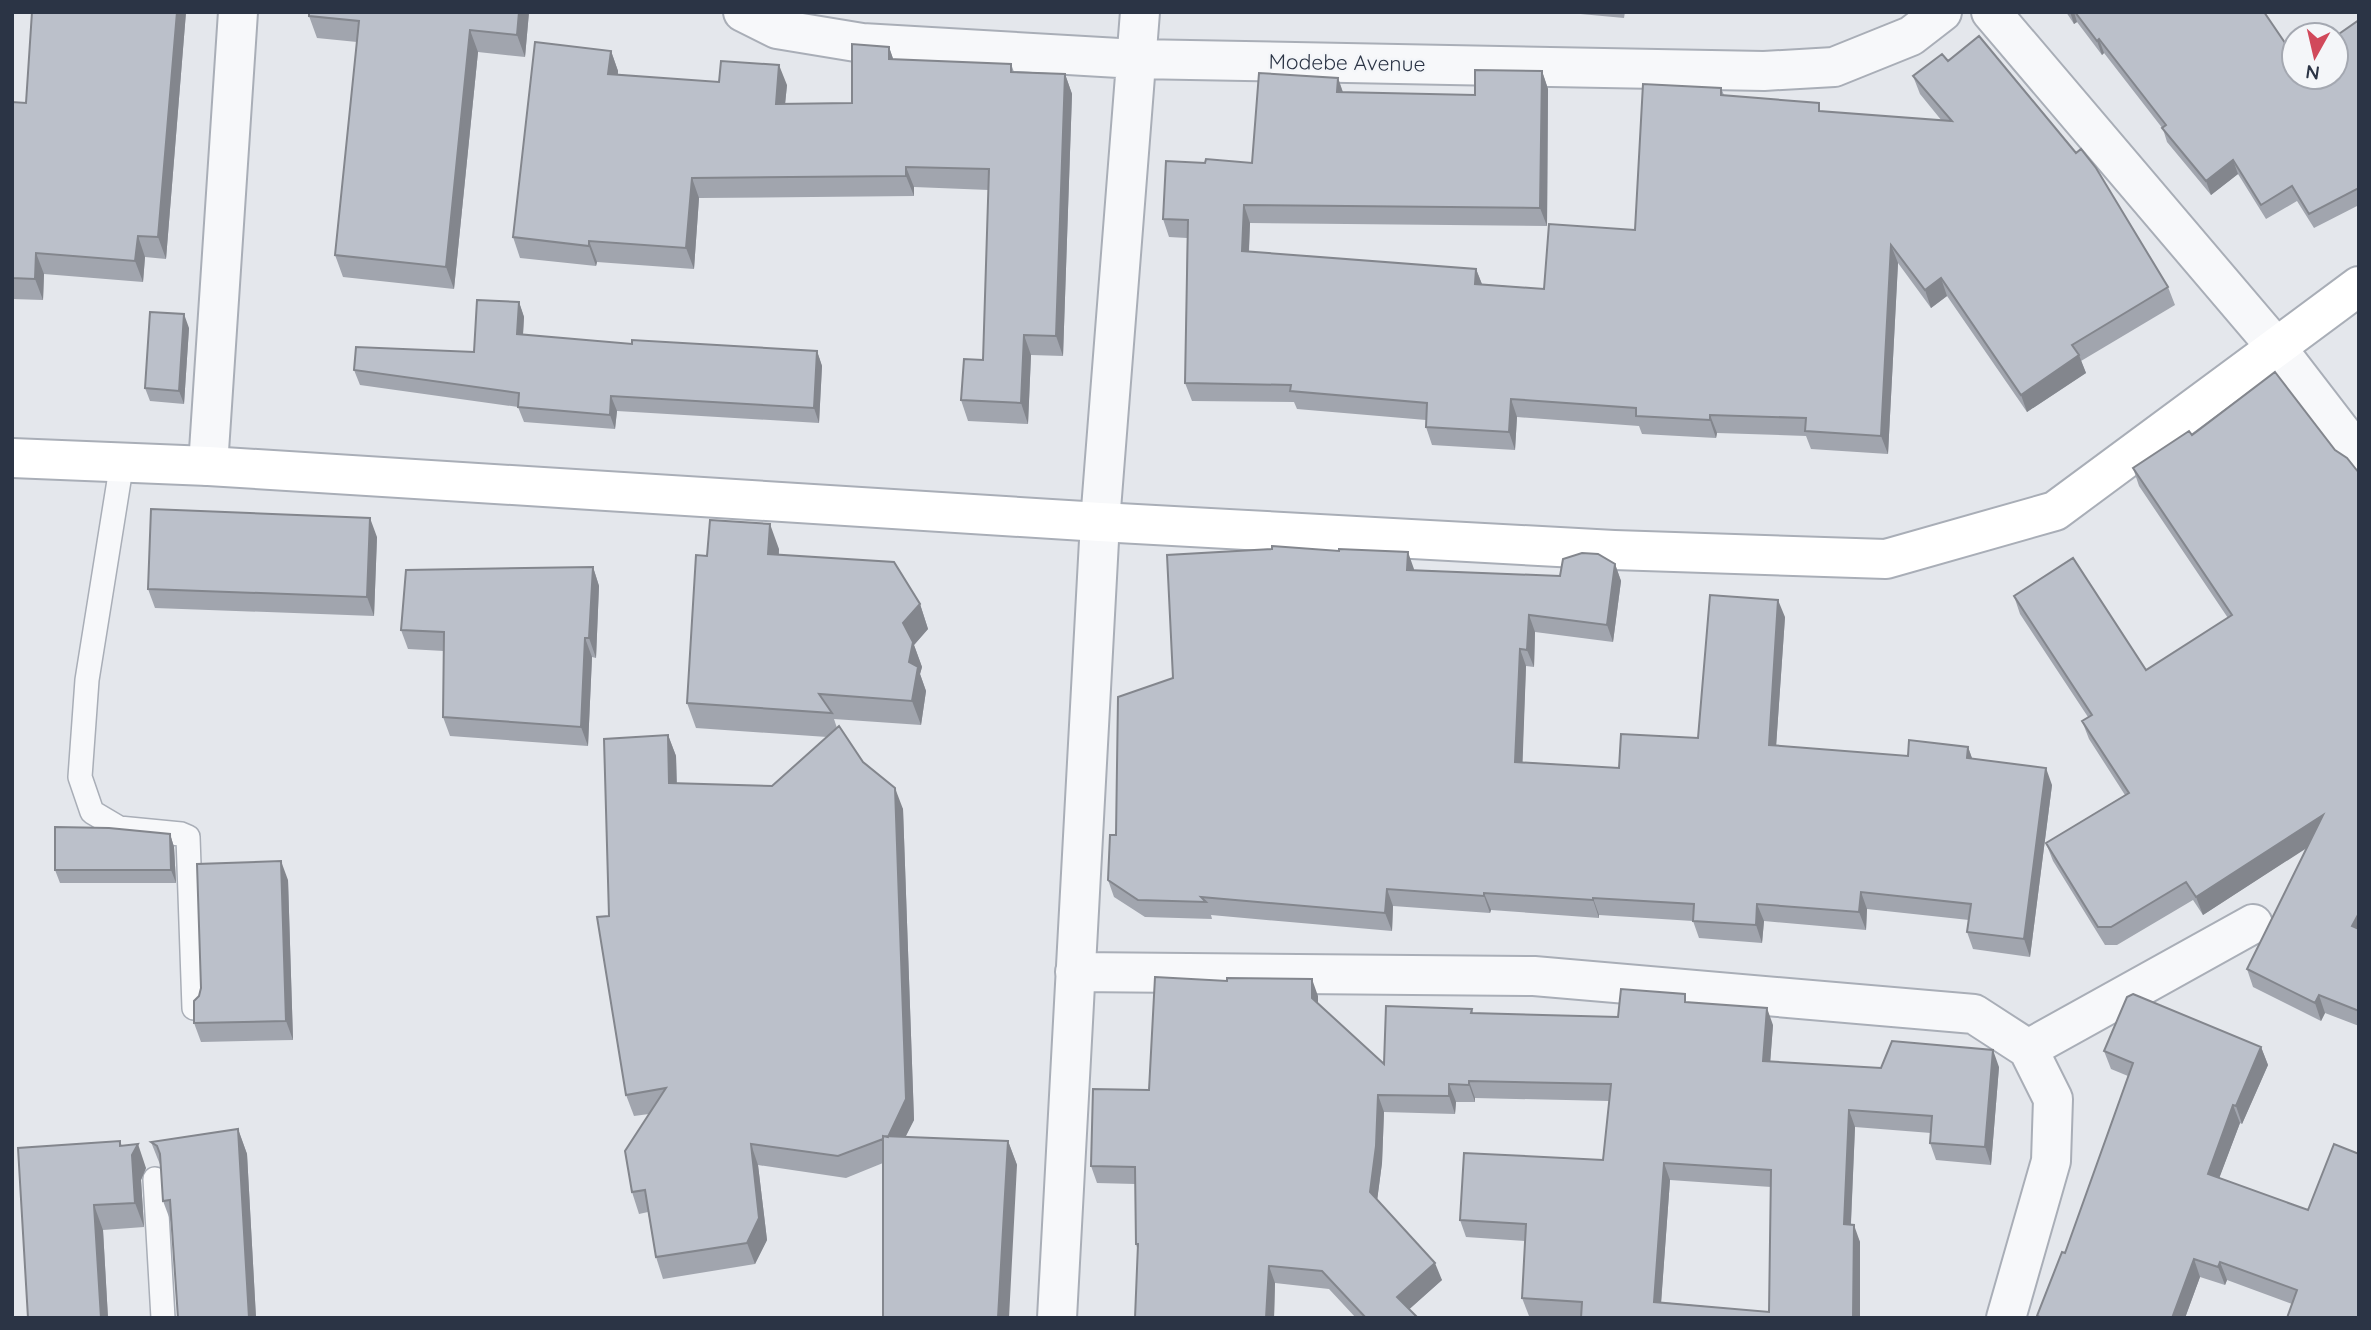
<svg xmlns="http://www.w3.org/2000/svg" width="2371" height="1330" viewBox="0 0 2371 1330" font-family="Quicksand,sans-serif">
	<style>
		.lines { fill: none; stroke-linecap: round; stroke-linejoin: round }
		.lane-casing { stroke: #a9aeb7; stroke-width: 26 }
		.street-casing { stroke: #a9aeb7; stroke-width: 42 }
		.secondary-casing { stroke: #a9aeb7; stroke-width: 42 }
		.lane { stroke: #f7f8fa; stroke-width: 23 }
		.street { stroke: #f7f8fa; stroke-width: 38 }
		.secondary { stroke: #fff; stroke-width: 38 }
		.wall { fill: #a1a5ae; fill-rule: evenodd }
		.shaded-wall { fill: #83868d }
		.building { fill: #bbc0ca; stroke: #83868d; stroke-width: 2; fill-rule: evenodd }
		.labels { text-anchor: middle; stroke-width: 5; stroke-linejoin: round; paint-order: stroke }
		.street-label { font-size: 21px; fill: #2b3445; stroke: #f4f6f9 }
	</style>
	<rect width="100%" height="100%" fill="#e4e7ec"/>
	<g class="lines">
		<g class="lane-casing">
			<path id="lane" d="M 122,462 L 87,680 L 80,777 L 92,812 L 119,828 L 181,834 L 188,837 L 194,1008
				M 155,1179 L 163,1318"/>
		</g>
		<g class="street-casing">
			<path id="street" d="M 743,12 L 777,29 L 862,43 L 1136,59 L 1764,71 L 1834,67 L 1911,36 L 1942,12
				M 1991,12 L 2276,347 L 2359,455
				M 208,466 L 238,12
				M 1075,972 L 1534,976 L 1974,1014 L 2028,1049 L 2053,1099 L 2051,1161 L 2006,1318
				M 2028,1049 L 2253,924
				M 1057,1318 L 1100,522 L 1140,12"/>
		</g>
		<g class="secondary-casing">
			<path id="secondary" d="M 12,458 L 208,466 L 1100,522 L 1614,550 L 1886,559 L 2055,511 L 2359,286"/>
		</g>
		<use href="#lane" class="lane"/>
		<use href="#street" class="street"/>
		<use href="#secondary" class="secondary"/>
	</g>
	<path class="wall" d="M 32,12 L 186,12 L 166,259 L 145,257 L 143,282 L 44,274 L 43,300 L 12,299 L 12,102 L 26,103 Z
		M 529,12 L 525,57 L 478,52 L 454,289 L 343,277 L 335,255 L 357,42 L 317,38 L 309,16 Z
		M 1559,12 L 1625,12 L 1624,18 Z
		M 1678,12 L 1773,12 L 1723,14 Z
		M 2066,12 L 2264,12 L 2294,77 L 2359,20 L 2359,205 L 2314,228 L 2297,201 L 2266,219 L 2238,174 L 2211,195 L 2167,142 L 2163,129 L 2104,53 L 2102,55 L 2077,22 L 2074,24 Z
		M 889,47 L 893,59 L 1011,64 L 1014,72 L 1065,74 L 1072,94 L 1063,356 L 1031,355 L 1028,424 L 968,421 L 961,400 L 983,360 L 989,190 L 914,187 L 914,196 L 699,198 L 694,269 L 597,262 L 596,266 L 520,258 L 513,237 L 611,51 L 618,71 L 618,75 L 719,82 L 787,85 L 785,104 L 852,103 Z
		M 1948,61 L 2168,287 L 2175,305 L 2081,361 L 2086,373 L 2027,412 L 1947,296 L 1931,308 L 1898,263 L 1888,454 L 1811,449 L 1806,436 L 1717,433 L 1716,438 L 1642,434 L 1639,426 L 1517,417 L 1515,450 L 1432,445 L 1426,427 L 1426,420 L 1297,409 L 1294,402 L 1192,401 L 1185,383 L 1187,238 L 1169,237 L 1163,219 L 1205,163 L 1252,163 L 1338,78 L 1343,92 L 1475,95 L 1542,71 L 1548,89 L 1547,226 L 1250,223 L 1249,252 L 1476,269 L 1482,284 L 1544,289 L 1635,230 L 1721,88 L 1724,95 L 1821,111 L 1942,121 L 1920,94 L 1913,76 Z
		M 519,302 L 524,317 L 523,335 L 632,344 L 817,351 L 822,366 L 819,423 L 617,411 L 615,429 L 524,422 L 518,407 L 360,385 L 354,370 L 474,352 Z
		M 189,328 L 184,404 L 150,401 L 145,388 Z
		M 2192,435 L 2335,450 L 2359,473 L 2359,1026 L 2325,1013 L 2321,1021 L 2253,987 L 2247,969 L 2307,847 L 2203,915 L 2193,900 L 2117,945 L 2105,945 L 2053,861 L 2046,843 L 2125,795 L 2089,739 L 2082,721 L 2088,717 L 2020,614 L 2014,596 L 2146,670 L 2228,618 L 2139,486 L 2133,468 Z
		M 377,537 L 374,616 L 155,608 L 148,589 Z
		M 779,549 L 779,555 L 920,604 L 928,629 L 914,645 L 922,667 L 920,674 L 926,691 L 921,725 L 834,719 L 837,728 L 863,762 L 903,809 L 914,1120 L 905,1137 L 1008,1141 L 1017,1165 L 883,1163 L 846,1178 L 758,1165 L 767,1240 L 755,1264 L 663,1279 L 656,1257 L 648,1212 L 639,1214 L 632,1192 L 649,1114 L 634,1116 L 626,1095 L 609,916 L 668,735 L 676,756 L 677,783 L 772,786 L 827,737 L 696,728 L 687,703 L 707,556 Z
		M 1615,564 L 1621,581 L 1613,642 L 1535,632 L 1534,667 L 1526,666 L 1522,762 L 1619,768 L 1698,738 L 1785,617 L 1776,746 L 1908,756 L 1968,747 L 1972,758 L 2052,785 L 2030,957 L 1973,949 L 1967,932 L 1969,920 L 1867,909 L 1866,930 L 1764,921 L 1762,943 L 1699,938 L 1693,921 L 1599,915 L 1599,918 L 1491,910 L 1490,913 L 1393,906 L 1392,931 L 1211,915 L 1212,919 L 1145,917 L 1114,897 L 1108,880 L 1116,835 L 1173,678 L 1414,570 L 1560,576 Z
		M 593,567 L 599,586 L 596,658 L 592,657 L 588,746 L 450,736 L 443,717 L 444,651 L 408,649 L 401,630 Z
		M 170,834 L 174,847 L 176,883 L 60,883 L 55,870 Z
		M 288,880 L 293,1040 L 201,1042 L 194,1023 L 199,996 Z
		M 1227,981 L 1318,996 L 1318,1004 L 1384,1064 L 1472,1009 L 1473,1013 L 1618,1017 L 1688,1002 L 1773,1025 L 1770,1062 L 1881,1068 L 1999,1067 L 1991,1165 L 1936,1160 L 1930,1143 L 1931,1133 L 1855,1127 L 1851,1224 L 1860,1242 L 1860,1318 L 1569,1318 L 1529,1316 L 1522,1298 L 1525,1241 L 1466,1237 L 1460,1220 L 1603,1160 L 1609,1101 L 1475,1098 L 1475,1102 L 1456,1102 L 1455,1114 L 1384,1112 L 1382,1163 L 1377,1200 L 1442,1280 L 1409,1309 L 1418,1318 L 1356,1318 L 1329,1289 L 1275,1283 L 1274,1318 L 1135,1318 L 1138,1251 L 1136,1244 L 1135,1184 L 1097,1183 L 1091,1166 L 1149,1090 ZM 1670,1180 L 1771,1187 L 1769,1312 L 1661,1302 Z
		M 2261,1047 L 2268,1065 L 2242,1124 L 2240,1123 L 2219,1178 L 2308,1210 L 2359,1154 L 2292,1304 L 2227,1280 L 2225,1285 L 2200,1277 L 2185,1318 L 2038,1318 L 2037,1316 L 2065,1253 L 2128,1076 L 2111,1069 L 2104,1051 Z
		M 238,1129 L 247,1154 L 256,1318 L 178,1318 L 172,1225 L 163,1201 L 161,1167 L 151,1142 Z
		M 120,1141 L 122,1146 L 146,1168 L 141,1180 L 144,1227 L 103,1230 L 108,1318 L 28,1318 Z"/>
	<path class="shaded-wall" d="M 177,12 L 186,12 L 166,259 L 158,237 Z
		M 519,12 L 529,12 L 525,57 L 517,35 Z
		M 2070,12 L 2074,12 L 2077,22 L 2074,24 Z
		M 470,30 L 478,52 L 454,289 L 446,267 Z
		M 2099,39 L 2104,53 L 2102,55 L 2097,41 Z
		M 889,47 L 896,67 L 889,59 Z
		M 611,51 L 618,71 L 616,95 L 608,74 Z
		M 779,65 L 787,85 L 783,124 L 776,104 Z
		M 1542,71 L 1548,89 L 1547,226 L 1540,208 Z
		M 1065,74 L 1072,94 L 1063,356 L 1056,336 Z
		M 1338,78 L 1344,96 L 1337,92 Z
		M 2233,160 L 2238,174 L 2211,195 L 2206,181 Z
		M 906,167 L 914,187 L 914,196 L 906,176 Z
		M 692,178 L 699,198 L 694,269 L 686,248 Z
		M 1244,205 L 1250,223 L 1248,269 L 1242,251 Z
		M 138,236 L 145,257 L 143,282 L 135,261 Z
		M 589,241 L 597,262 L 596,266 L 589,246 Z
		M 1891,245 L 1898,263 L 1888,454 L 1881,436 Z
		M 36,253 L 44,274 L 43,300 L 35,279 Z
		M 1476,269 L 1483,287 L 1475,284 Z
		M 1941,278 L 1947,296 L 1931,308 L 1925,290 Z
		M 519,302 L 524,317 L 522,349 L 517,334 Z
		M 184,314 L 189,328 L 184,404 L 179,391 Z
		M 1024,335 L 1031,355 L 1028,424 L 1021,403 Z
		M 817,351 L 822,366 L 819,423 L 814,408 Z
		M 2079,355 L 2086,373 L 2027,412 L 2021,395 Z
		M 611,396 L 617,411 L 615,429 L 610,415 Z
		M 1511,399 L 1517,417 L 1515,450 L 1509,432 Z
		M 1710,415 L 1717,433 L 1716,438 L 1710,420 Z
		M 370,518 L 377,537 L 374,616 L 367,597 Z
		M 770,524 L 779,549 L 777,579 L 768,554 Z
		M 1408,552 L 1414,569 L 1413,587 L 1407,570 Z
		M 1615,564 L 1621,581 L 1613,642 L 1607,625 Z
		M 593,567 L 599,586 L 596,658 L 589,638 Z
		M 1778,600 L 1785,617 L 1775,762 L 1769,745 Z
		M 920,604 L 928,629 L 914,645 L 922,667 L 920,674 L 926,691 L 921,725 L 912,701 L 909,662 L 903,623 Z
		M 1529,615 L 1535,632 L 1534,667 L 1527,650 Z
		M 585,638 L 592,657 L 588,746 L 581,727 Z
		M 1520,649 L 1526,666 L 1522,779 L 1515,762 Z
		M 668,735 L 676,756 L 677,804 L 669,783 Z
		M 1968,747 L 1974,764 L 1967,758 Z
		M 2046,768 L 2052,785 L 2030,957 L 2024,939 Z
		M 895,788 L 903,809 L 914,1120 L 895,1158 L 888,1137 Z
		M 2323,815 L 2330,833 L 2203,915 L 2196,897 Z
		M 170,834 L 174,847 L 176,883 L 171,870 Z
		M 281,861 L 288,880 L 293,1040 L 286,1021 Z
		M 1387,889 L 1393,906 L 1392,931 L 1385,913 Z
		M 1861,892 L 1867,909 L 1866,930 L 1859,912 Z
		M 1484,893 L 1491,910 L 1490,913 L 1484,896 Z
		M 1593,898 L 1599,915 L 1599,918 L 1593,900 Z
		M 1757,904 L 1764,921 L 1762,943 L 1756,925 Z
		M 2359,913 L 2359,944 L 2352,926 Z
		M 1312,979 L 1318,996 L 1318,1016 L 1312,998 Z
		M 2319,995 L 2325,1013 L 2321,1021 L 2315,1003 Z
		M 1767,1008 L 1773,1025 L 1769,1078 L 1763,1061 Z
		M 2261,1047 L 2268,1065 L 2242,1124 L 2236,1106 Z
		M 1993,1050 L 1999,1067 L 1991,1165 L 1985,1147 Z
		M 1469,1081 L 1475,1098 L 1475,1102 L 1469,1085 Z
		M 1449,1084 L 1456,1102 L 1455,1114 L 1449,1096 Z
		M 1378,1095 L 1384,1112 L 1382,1163 L 1376,1209 L 1370,1192 Z
		M 2233,1105 L 2240,1123 L 2214,1192 L 2208,1174 Z
		M 1849,1110 L 1855,1127 L 1850,1242 L 1844,1224 Z
		M 238,1129 L 247,1154 L 256,1318 L 249,1318 Z
		M 1008,1141 L 1017,1165 L 1009,1318 L 998,1318 Z
		M 138,1144 L 146,1168 L 141,1180 L 144,1227 L 135,1203 L 132,1155 Z
		M 751,1144 L 758,1165 L 767,1240 L 755,1264 L 747,1243 Z
		M 1664,1163 L 1670,1180 L 1660,1318 L 1654,1302 Z
		M 94,1205 L 103,1230 L 108,1318 L 101,1318 Z
		M 1854,1225 L 1860,1242 L 1860,1318 L 1853,1318 Z
		M 2194,1259 L 2200,1277 L 2185,1318 L 2172,1318 Z
		M 2220,1262 L 2227,1280 L 2225,1285 L 2218,1267 Z
		M 1435,1263 L 1442,1280 L 1404,1314 L 1397,1297 Z
		M 1269,1266 L 1275,1283 L 1274,1318 L 1266,1318 Z"/>
	<path class="building" d="M 32,12 L 177,12 L 158,237 L 138,236 L 135,261 L 36,253 L 35,279 L 12,278 L 12,102 L 26,103 Z
		M 309,12 L 519,12 L 517,35 L 470,30 L 446,267 L 335,255 L 359,21 L 309,16 Z
		M 2075,12 L 2264,12 L 2294,56 L 2294,77 L 2336,77 L 2336,36 L 2359,20 L 2359,188 L 2309,214 L 2292,186 L 2261,205 L 2233,160 L 2206,181 L 2162,128 L 2166,125 L 2099,39 L 2097,41 Z
		M 1979,36 L 2076,153 L 2081,149 L 2096,168 L 2168,287 L 2072,345 L 2079,355 L 2021,395 L 1941,278 L 1925,290 L 1891,245 L 1881,436 L 1805,431 L 1806,418 L 1710,415 L 1710,420 L 1636,416 L 1636,408 L 1511,399 L 1509,432 L 1426,427 L 1427,403 L 1290,391 L 1291,385 L 1185,383 L 1188,220 L 1163,219 L 1166,161 L 1205,163 L 1206,159 L 1252,163 L 1259,73 L 1338,78 L 1337,92 L 1475,95 L 1475,70 L 1542,71 L 1540,208 L 1244,205 L 1242,251 L 1476,269 L 1475,284 L 1544,289 L 1549,224 L 1635,230 L 1643,84 L 1721,88 L 1721,95 L 1819,103 L 1819,111 L 1952,121 L 1913,76 L 1942,54 L 1948,61 Z
		M 535,42 L 611,51 L 608,74 L 719,82 L 721,61 L 779,65 L 776,104 L 852,103 L 852,44 L 889,47 L 889,59 L 1011,64 L 1011,72 L 1065,74 L 1056,336 L 1024,335 L 1021,403 L 961,400 L 964,359 L 983,360 L 989,169 L 906,167 L 906,176 L 692,178 L 686,248 L 589,241 L 589,246 L 513,237 Z
		M 477,300 L 519,302 L 517,334 L 632,344 L 632,340 L 817,351 L 814,408 L 611,396 L 610,415 L 518,407 L 519,393 L 354,370 L 356,347 L 474,352 Z
		M 150,312 L 184,314 L 179,391 L 145,388 Z
		M 2275,372 L 2335,450 L 2347,458 L 2359,473 L 2359,913 L 2352,926 L 2359,929 L 2359,1011 L 2319,995 L 2315,1003 L 2247,969 L 2323,815 L 2196,897 L 2186,882 L 2111,927 L 2098,927 L 2046,843 L 2129,793 L 2082,721 L 2092,715 L 2014,596 L 2073,558 L 2146,670 L 2232,615 L 2133,468 L 2189,431 L 2192,435 Z
		M 151,509 L 370,518 L 367,597 L 148,589 Z
		M 710,520 L 770,524 L 768,554 L 894,562 L 920,604 L 903,623 L 913,642 L 909,662 L 918,667 L 912,701 L 819,694 L 832,713 L 687,703 L 696,555 L 707,556 Z
		M 1272,546 L 1339,551 L 1339,549 L 1408,552 L 1407,570 L 1560,576 L 1563,559 L 1582,553 L 1598,554 L 1615,564 L 1607,625 L 1529,615 L 1527,650 L 1520,649 L 1515,762 L 1619,768 L 1621,734 L 1698,738 L 1710,595 L 1778,600 L 1769,745 L 1908,756 L 1909,740 L 1968,747 L 1967,758 L 2046,768 L 2024,939 L 1967,932 L 1971,904 L 1861,892 L 1859,912 L 1757,904 L 1756,925 L 1693,921 L 1694,904 L 1593,898 L 1593,900 L 1484,893 L 1484,896 L 1387,889 L 1385,913 L 1201,897 L 1206,902 L 1138,900 L 1108,880 L 1110,835 L 1116,835 L 1118,697 L 1173,678 L 1167,555 L 1272,549 Z
		M 593,567 L 589,638 L 585,638 L 581,727 L 443,717 L 444,632 L 401,630 L 406,570 Z
		M 839,726 L 863,762 L 895,788 L 906,1099 L 888,1137 L 883,1136 L 883,1139 L 838,1156 L 751,1144 L 759,1218 L 747,1243 L 656,1257 L 645,1190 L 632,1192 L 625,1151 L 666,1088 L 626,1095 L 597,917 L 609,916 L 604,739 L 668,735 L 669,783 L 772,786 Z
		M 55,827 L 109,828 L 170,834 L 171,870 L 55,870 Z
		M 281,861 L 286,1021 L 194,1023 L 194,1001 L 199,996 L 201,988 L 197,864 Z
		M 1155,977 L 1227,981 L 1227,978 L 1312,979 L 1312,998 L 1384,1064 L 1386,1006 L 1472,1009 L 1471,1013 L 1618,1017 L 1621,989 L 1685,994 L 1685,1002 L 1767,1008 L 1763,1061 L 1881,1068 L 1892,1041 L 1993,1050 L 1985,1147 L 1930,1143 L 1932,1116 L 1849,1110 L 1844,1224 L 1854,1225 L 1853,1318 L 1581,1318 L 1582,1302 L 1522,1298 L 1526,1224 L 1460,1220 L 1464,1153 L 1603,1160 L 1611,1084 L 1469,1081 L 1469,1085 L 1449,1084 L 1449,1096 L 1378,1095 L 1376,1146 L 1370,1192 L 1435,1263 L 1397,1297 L 1418,1318 L 1366,1318 L 1322,1271 L 1269,1266 L 1266,1318 L 1135,1318 L 1138,1244 L 1136,1244 L 1135,1167 L 1091,1166 L 1093,1089 L 1149,1090 ZM 1664,1163 L 1771,1170 L 1769,1312 L 1654,1302 Z
		M 2133,994 L 2261,1047 L 2236,1106 L 2233,1105 L 2208,1174 L 2308,1210 L 2334,1144 L 2359,1154 L 2359,1318 L 2287,1318 L 2297,1290 L 2220,1262 L 2218,1267 L 2194,1259 L 2172,1318 L 2043,1318 L 2037,1316 L 2062,1252 L 2065,1253 L 2133,1063 L 2104,1051 L 2127,997 Z
		M 238,1129 L 249,1318 L 178,1318 L 170,1200 L 163,1201 L 160,1154 L 157,1146 L 151,1142 Z
		M 883,1136 L 1008,1141 L 998,1318 L 883,1318 Z
		M 120,1141 L 120,1146 L 138,1144 L 132,1155 L 135,1203 L 94,1205 L 101,1318 L 28,1318 L 18,1148 Z"/>
	<g class="labels">
		<g class="street-label">
			<text transform="translate(1347 63) rotate(1)" y="7">Modebe Avenue</text>
		</g>
	</g>
	<rect width="2371" height="1330" fill="none" stroke="#2b3445" stroke-width="28"/>
	<g transform="translate(2315 56) rotate(188)"><circle r="33" fill="#f4f6f9" stroke="#a4a8b1" stroke-width="2"/>
	<path d="M0-5L12 26L0 18L-12 26Z" fill="#d1495b"/>
	<text y="-10" font-size="19" font-weight="bold" text-anchor="middle" fill="#2b3445">N</text>
	</g>
</svg>
